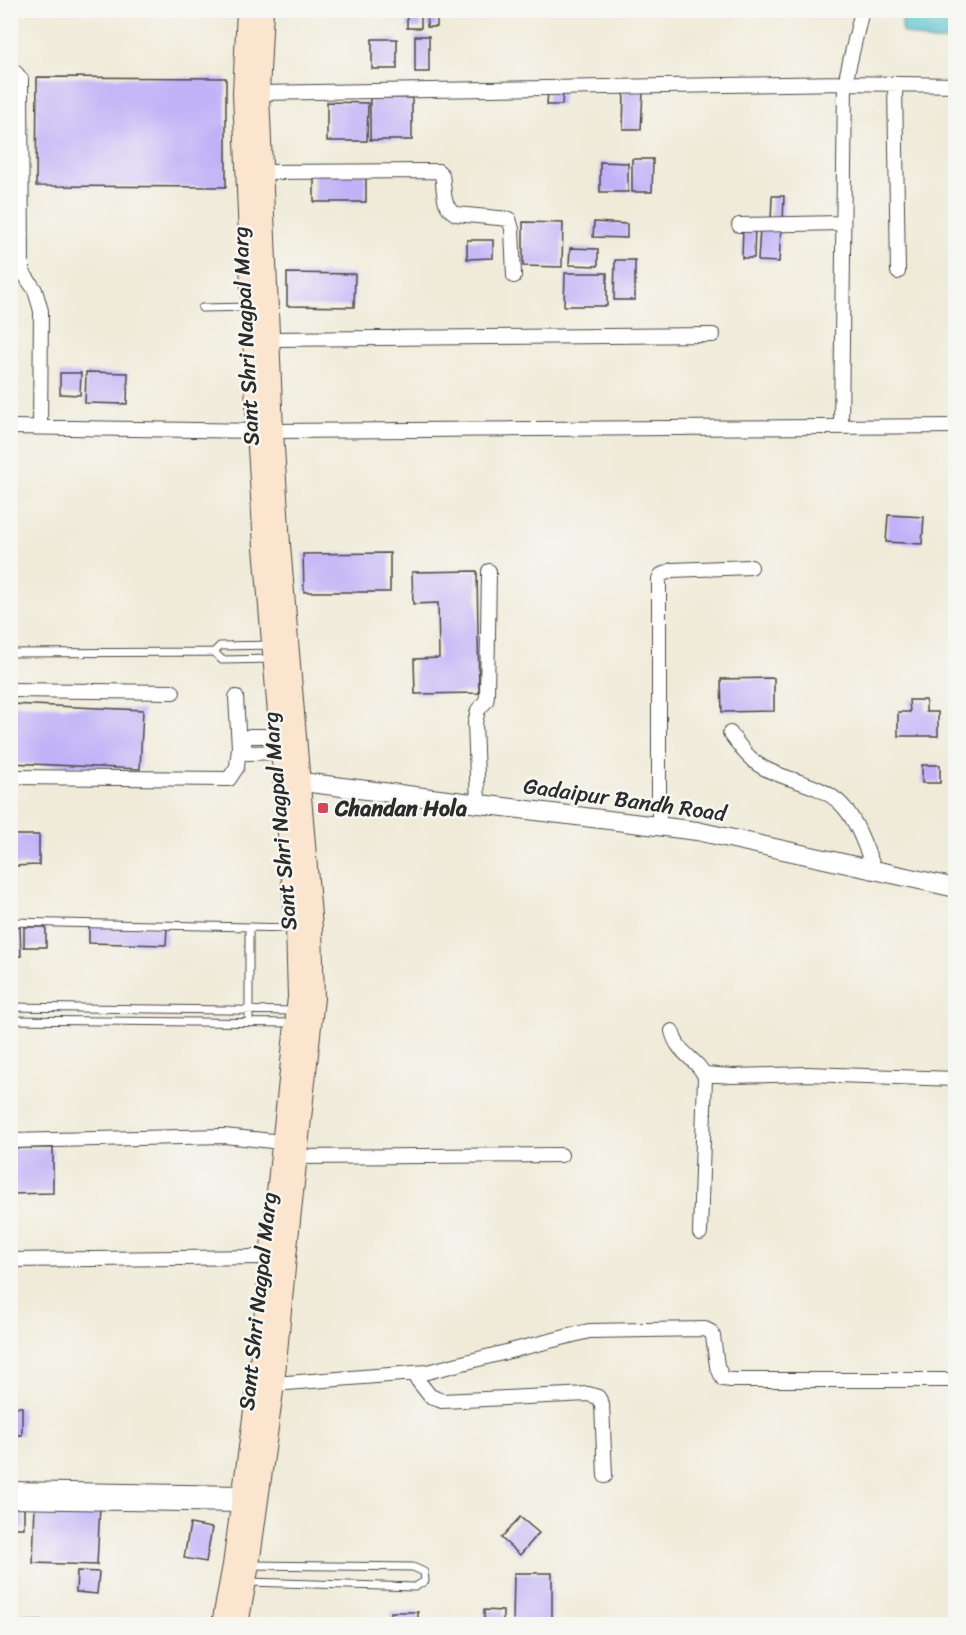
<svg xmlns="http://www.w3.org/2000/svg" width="966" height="1635" viewBox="0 0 966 1635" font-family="Sriracha,sans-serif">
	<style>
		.water { fill: #53c0cc; stroke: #3f767c; stroke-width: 1.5 }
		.building { fill: #c1b2f7 }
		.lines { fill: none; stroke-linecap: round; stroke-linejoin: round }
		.service-casing { stroke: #494845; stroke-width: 9 }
		.minor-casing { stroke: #494845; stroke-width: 16 }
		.tertiary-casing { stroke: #494845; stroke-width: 20 }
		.secondary-casing { stroke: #494845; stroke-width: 22 }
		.service { stroke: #fff; stroke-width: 7 }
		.minor { stroke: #fff; stroke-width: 14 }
		.tertiary { stroke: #fff; stroke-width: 18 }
		.secondary { stroke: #fbe5cf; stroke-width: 20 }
		.poi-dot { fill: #d1495b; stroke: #f6f6f2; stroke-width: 2 }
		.labels { text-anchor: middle; stroke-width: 5; stroke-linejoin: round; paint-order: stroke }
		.street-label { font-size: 22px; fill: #2b2b2b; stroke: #f6f6f2 }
		.poi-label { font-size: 22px; font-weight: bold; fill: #2b2b2b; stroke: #f6f6f2; text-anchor: start }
	</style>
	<rect width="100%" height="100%" fill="#f6f6f2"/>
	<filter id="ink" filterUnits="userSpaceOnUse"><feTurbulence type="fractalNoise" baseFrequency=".0167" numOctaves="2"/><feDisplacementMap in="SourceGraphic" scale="12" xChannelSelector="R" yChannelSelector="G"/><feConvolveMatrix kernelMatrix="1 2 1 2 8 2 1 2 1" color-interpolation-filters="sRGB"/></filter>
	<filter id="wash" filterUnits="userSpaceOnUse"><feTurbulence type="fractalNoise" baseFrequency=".008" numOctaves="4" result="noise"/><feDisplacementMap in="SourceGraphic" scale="24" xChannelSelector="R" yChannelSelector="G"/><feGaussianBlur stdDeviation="1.35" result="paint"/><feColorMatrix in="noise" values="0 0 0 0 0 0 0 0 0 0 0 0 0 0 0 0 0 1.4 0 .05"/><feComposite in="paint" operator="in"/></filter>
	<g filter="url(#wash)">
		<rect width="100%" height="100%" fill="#f0ebd9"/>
		<path class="water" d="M 902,11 L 955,11 L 955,38 C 939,46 919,38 902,32 Z"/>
		<g id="blocks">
			<path class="building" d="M 407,10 L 421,10 L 421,28 L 407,28 Z
				M 427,10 L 437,10 L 437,27 L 427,27 Z
				M 415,36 L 429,36 L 429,72 L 415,72 Z
				M 372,39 L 397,39 L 397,69 L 372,69 Z
				M 37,77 L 226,78 L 226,187 L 36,186 Z
				M 548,90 L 563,90 L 562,105 L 547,105 Z
				M 624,90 L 643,92 L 641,129 L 623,129 Z
				M 10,94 L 17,94 L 21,281 L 10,281 Z
				M 370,97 L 412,98 L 412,140 L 370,140 Z
				M 327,102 L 368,103 L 367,141 L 327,141 Z
				M 632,159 L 653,159 L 652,192 L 632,192 Z
				M 600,162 L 628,163 L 628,192 L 600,192 Z
				M 314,172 L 366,172 L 366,202 L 314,202 Z
				M 772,196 L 784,196 L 783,223 L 771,222 Z
				M 523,222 L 563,223 L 562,267 L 523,266 Z
				M 594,222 L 627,224 L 627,238 L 593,237 Z
				M 743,225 L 755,226 L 754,258 L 742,258 Z
				M 760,227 L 781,229 L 779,262 L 758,261 Z
				M 467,240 L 493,240 L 493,258 L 467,259 Z
				M 570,248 L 598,249 L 598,266 L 569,265 Z
				M 615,260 L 635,260 L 635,300 L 614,300 Z
				M 287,273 L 355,274 L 354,307 L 287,306 Z
				M 565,273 L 607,273 L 607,306 L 564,306 Z
				M 86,372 L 128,373 L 127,404 L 85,403 Z
				M 60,373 L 81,373 L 80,395 L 60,394 Z
				M 888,515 L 924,517 L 922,544 L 886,542 Z
				M 390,553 L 390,592 L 304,592 L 303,554 Z
				M 477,571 L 479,693 L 415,694 L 414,659 L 439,658 L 438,603 L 413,604 L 412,572 Z
				M 774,678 L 774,711 L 722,712 L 721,679 Z
				M 909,700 L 926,700 L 926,712 L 938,712 L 938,736 L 898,736 L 898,712 L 910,712 Z
				M 10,704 L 143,710 L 140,769 L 10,763 Z
				M 922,765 L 940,765 L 940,783 L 922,783 Z
				M 10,835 L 39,835 L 39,865 L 10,866 Z
				M 89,925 L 167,927 L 166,945 L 89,943 Z
				M 10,927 L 20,927 L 21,956 L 10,957 Z
				M 24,927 L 46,927 L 46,947 L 24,947 Z
				M 10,1148 L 53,1148 L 53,1193 L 10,1194 Z
				M 10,1407 L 22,1407 L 22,1435 L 10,1435 Z
				M 35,1503 L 100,1505 L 97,1565 L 33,1563 Z
				M 10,1506 L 24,1506 L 24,1528 L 10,1528 Z
				M 520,1517 L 539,1533 L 520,1555 L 501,1538 Z
				M 190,1524 L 212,1528 L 206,1562 L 184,1558 Z
				M 77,1571 L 99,1572 L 97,1594 L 76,1592 Z
				M 514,1573 L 552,1573 L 552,1624 L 513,1624 Z
				M 484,1610 L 503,1611 L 503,1624 L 484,1624 Z
				M 391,1612 L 418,1612 L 418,1624 L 391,1624 Z
				M 42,1621 L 42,1624 L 10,1624 L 10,1622 Z"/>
		</g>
	</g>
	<g filter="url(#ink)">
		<use href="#blocks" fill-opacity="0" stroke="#494845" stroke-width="1.5"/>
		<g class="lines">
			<g class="service-casing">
				<path id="service" d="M 202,308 L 251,307
					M 954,517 L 956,440
					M 10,653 L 214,652
					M 272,659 L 222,660 L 214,652 L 220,646 L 272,645
					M 10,922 L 293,928
					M 249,927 L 249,1022
					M 10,1007 L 296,1011
					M 10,1020 L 294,1023
					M 248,1582 L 415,1587 L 425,1581 L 424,1572 L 413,1567 L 251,1565"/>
			</g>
			<g class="minor-casing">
				<path id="minor" d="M 10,72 L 16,73 L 21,79 L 22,271 L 35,290 L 41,311 L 40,427
					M 895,84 L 898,272
					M 259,93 L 845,83 L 956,85
					M 261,172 L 438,171 L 442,175 C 445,190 441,206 456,214 L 509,219 L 512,229 L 514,276
					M 739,225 L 843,223
					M 270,339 L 713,335
					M 10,427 L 257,431
					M 841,427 L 845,83 L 862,10
					M 273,431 L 956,426
					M 10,690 L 173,692
					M 236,697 L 239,747
					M 730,733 C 739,745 748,759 762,767 C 786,781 820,783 841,804 C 858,821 865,848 875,870
					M 281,736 L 250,736 L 244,739 L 244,747 L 248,753 L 282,752
					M 10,777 L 229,779 L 237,767 L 239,747 L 244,747
					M 478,803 L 475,723 L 478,710 L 486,701 L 487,695 L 489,571
					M 659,826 L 659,579 L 661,575 L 672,570 L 751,567
					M 672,1031 C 678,1056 698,1058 705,1077 L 700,1233
					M 704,1074 L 733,1076 L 806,1074 L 956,1079
					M 10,1141 L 224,1136 L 282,1142
					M 296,1157 L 561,1155
					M 10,1260 L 270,1257
					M 412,1373 L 430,1396 L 442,1401 L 588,1394 L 598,1397 L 602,1404 L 605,1476
					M 274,1384 L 427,1372 L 589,1331 L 705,1329 L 711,1332 L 713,1336 L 717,1366 L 723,1379 L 731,1380 L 956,1380
					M 10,1489 L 243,1493
					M 10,1501 L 241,1505"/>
			</g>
			<g class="tertiary-casing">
				<path id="tertiary" d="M 286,780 L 697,831 L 956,888"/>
			</g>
			<g class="secondary-casing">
				<path id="secondary" d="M 222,1624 L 233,1565 L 259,1374 L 270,1257 L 298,997 L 296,928 L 264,547 L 257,431 L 243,93 L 247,10
					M 238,1624 L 249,1565 L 274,1384 L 286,1257 L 314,998 L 312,928 L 280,545 L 273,431 L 259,93 L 263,10"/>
			</g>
			<use href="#service" class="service"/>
			<use href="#minor" class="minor"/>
			<use href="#tertiary" class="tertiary"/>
			<use href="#secondary" class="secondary"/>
		</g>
	</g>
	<rect class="poi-dot" x="317" y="802" width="12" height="12" rx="3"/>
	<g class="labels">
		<g class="street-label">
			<text transform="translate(245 336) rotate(-93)" y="8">Sant Shri Nagpal Marg</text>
			<text transform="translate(625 799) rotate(8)" y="8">Gadaipur Bandh Road</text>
			<text transform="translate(279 821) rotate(-95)" y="8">Sant Shri Nagpal Marg</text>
			<text transform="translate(257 1301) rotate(-84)" y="8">Sant Shri Nagpal Marg</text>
		</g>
		<g class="poi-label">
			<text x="335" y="816">Chandan Hola</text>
		</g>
	</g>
	<rect width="966" height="1635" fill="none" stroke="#f6f6f2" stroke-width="36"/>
</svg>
